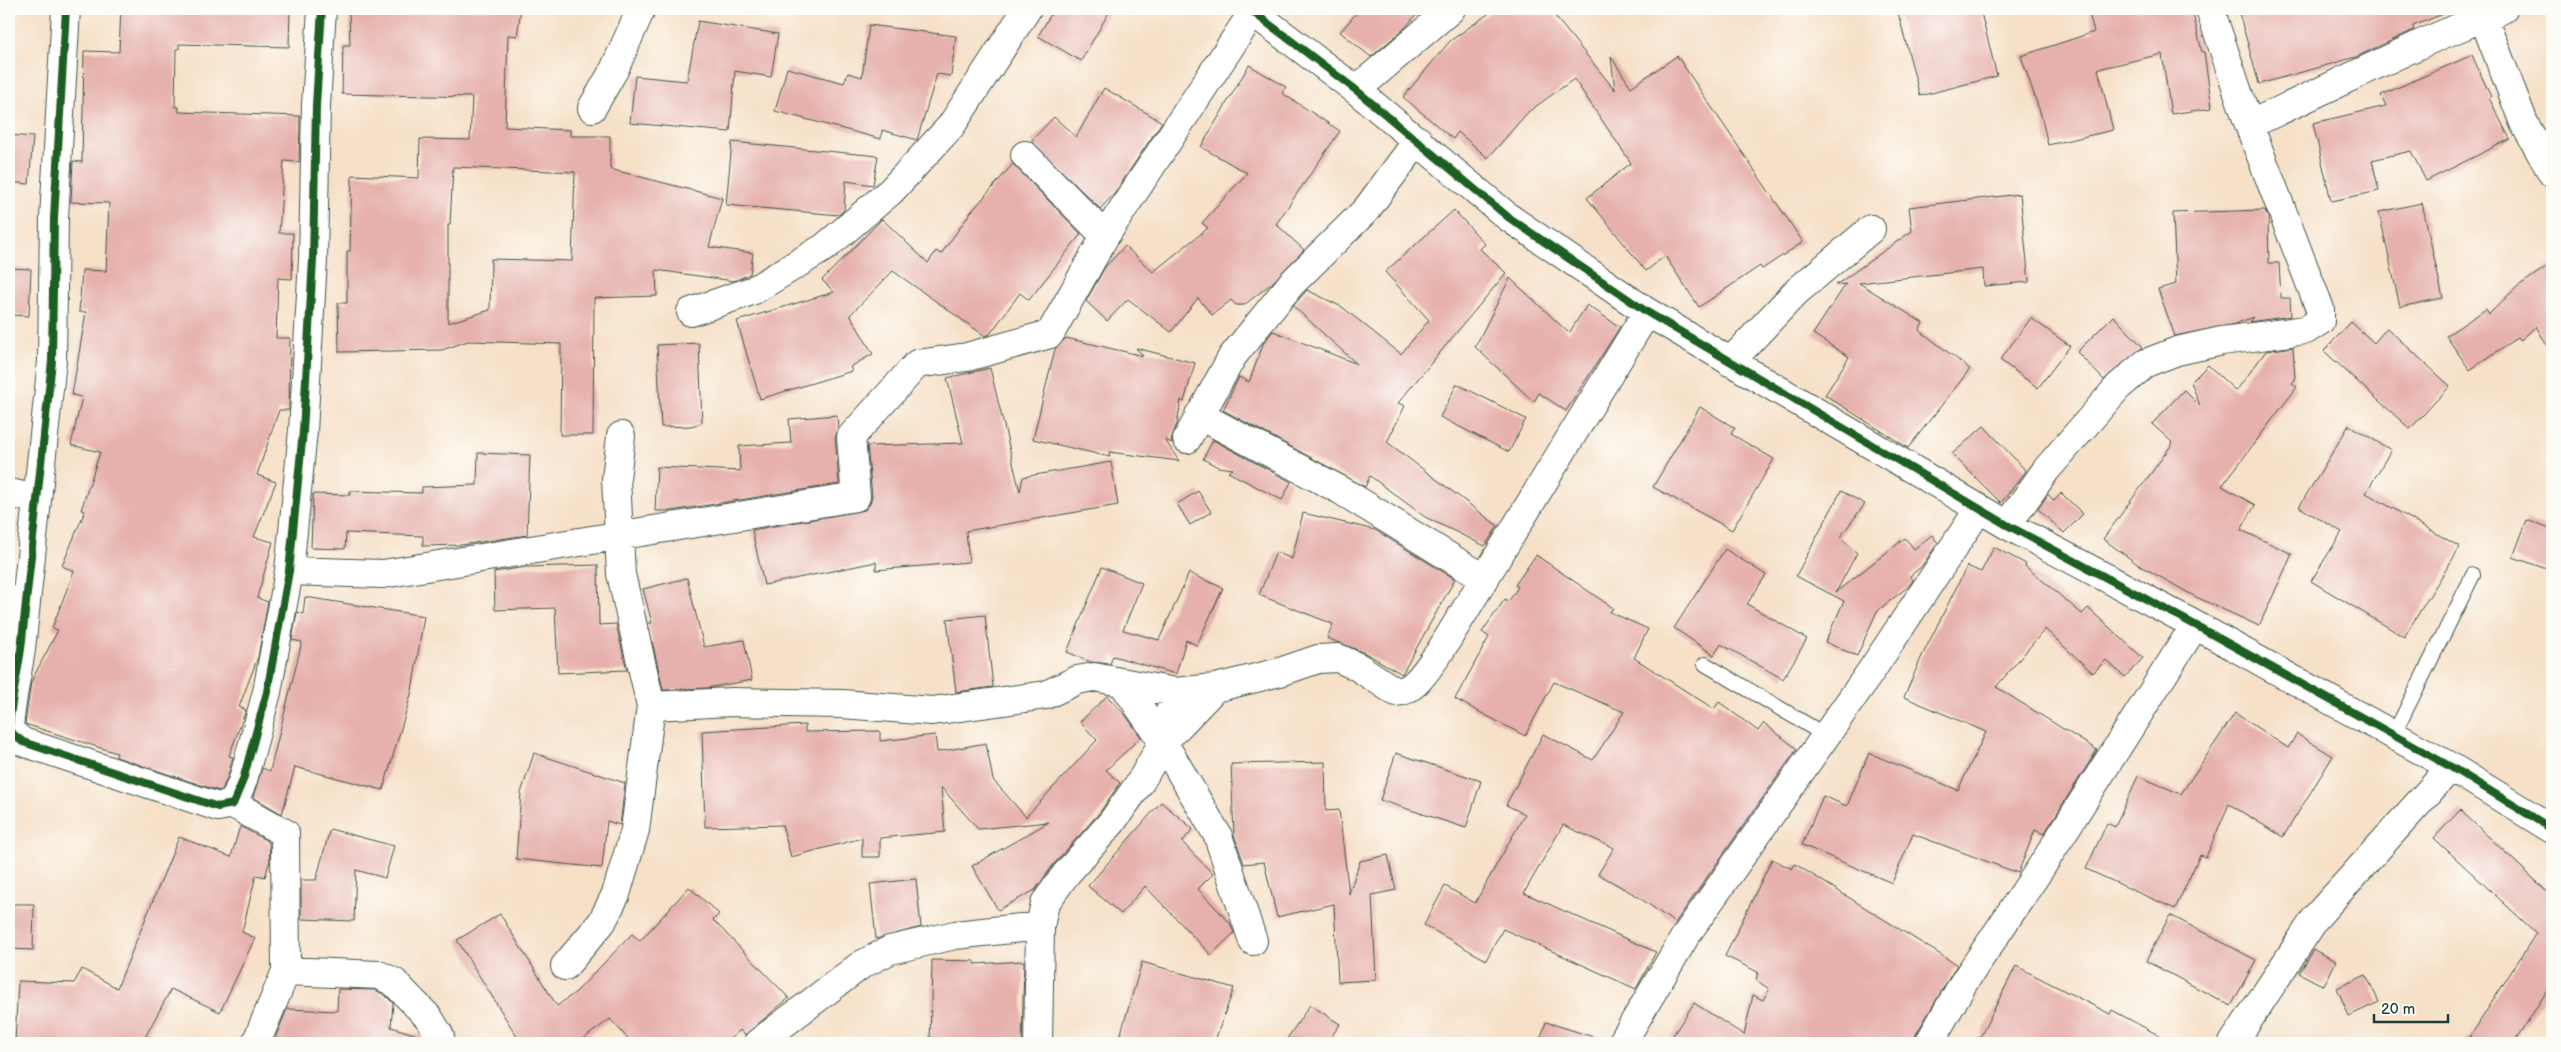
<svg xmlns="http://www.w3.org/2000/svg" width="2561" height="1052" viewBox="0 0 2561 1052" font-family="'Balsamiq Sans',sans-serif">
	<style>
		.building { fill: #e6b0ac; fill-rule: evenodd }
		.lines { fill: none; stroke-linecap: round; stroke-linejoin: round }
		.service-casing { stroke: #3f554a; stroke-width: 16 }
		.minor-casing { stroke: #3f554a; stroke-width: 30 }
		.service { stroke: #fff; stroke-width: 14 }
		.minor { stroke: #fff; stroke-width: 28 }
		.cycleway-casing { stroke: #fdfcf7; stroke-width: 11 }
		.cycleway { stroke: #1b5e20; stroke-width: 8 }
	</style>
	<rect width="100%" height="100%" fill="#fdfcf7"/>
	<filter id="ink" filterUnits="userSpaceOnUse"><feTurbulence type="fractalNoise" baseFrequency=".02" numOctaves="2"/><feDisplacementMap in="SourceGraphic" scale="10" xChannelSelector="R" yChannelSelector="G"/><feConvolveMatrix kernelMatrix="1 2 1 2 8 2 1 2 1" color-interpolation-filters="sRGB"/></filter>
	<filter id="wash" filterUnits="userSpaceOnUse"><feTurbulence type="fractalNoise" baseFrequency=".0096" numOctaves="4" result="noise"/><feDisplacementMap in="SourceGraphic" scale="20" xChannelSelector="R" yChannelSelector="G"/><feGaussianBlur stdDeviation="1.12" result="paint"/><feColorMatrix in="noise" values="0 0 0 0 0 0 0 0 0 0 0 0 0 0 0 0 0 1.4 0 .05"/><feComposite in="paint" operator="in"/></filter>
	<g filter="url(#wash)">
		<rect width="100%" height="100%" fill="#f6e0c7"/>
		<g id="blocks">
			<path class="building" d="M 121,9 L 290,9 L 289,47 L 179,44 L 179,49 L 176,49 L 175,107 L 179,107 L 179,112 L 300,116 L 299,162 L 284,161 L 279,233 L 293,233 L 292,279 L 278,278 L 276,338 L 290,338 L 289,410 L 279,410 L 257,475 L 276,482 L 254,537 L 273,542 L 257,598 L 268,602 L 258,657 L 239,707 L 246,710 L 229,756 L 233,757 L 228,775 L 222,790 L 219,791 L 116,757 L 117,753 L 25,724 L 31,682 L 58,630 L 52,628 L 74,571 L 62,566 L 85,511 L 81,510 L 100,452 L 71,445 L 82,397 L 72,395 L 86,312 L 79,312 L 82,270 L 106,271 L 109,203 L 71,202 L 73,161 L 82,162 L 84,51 L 119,52 Z
				M 349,9 L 521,9 L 517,36 L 508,35 L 505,127 L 570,130 L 570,136 L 610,136 L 610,169 L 722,198 L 709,247 L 753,253 L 750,274 L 734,281 L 656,270 L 657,296 L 594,298 L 593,435 L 560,435 L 561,344 L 468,341 L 442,350 L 339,352 L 338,303 L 347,303 L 347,251 L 350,251 L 352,175 L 419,178 L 420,139 L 470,140 L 472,97 L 342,94 L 343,45 L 350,45 ZM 453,167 L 575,172 L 572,261 L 491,259 L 490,310 L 448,323 L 448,225 L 450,225 Z
				M 1054,9 L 1111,9 L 1081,61 L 1038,36 Z
				M 1360,9 L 1421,9 L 1406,27 L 1371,57 L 1340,32 Z
				M 1495,9 L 1549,9 L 1615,90 L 1611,57 L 1631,87 L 1677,56 L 1803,242 L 1762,269 L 1760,266 L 1699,307 L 1665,256 L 1646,271 L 1587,198 L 1631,163 L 1574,79 L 1528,112 L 1488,158 L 1458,132 L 1453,139 L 1403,97 L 1450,41 Z
				M 1897,9 L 1980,9 L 1997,76 L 1920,96 Z
				M 2088,9 L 2192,9 L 2202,52 L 2204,52 L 2212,108 L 2171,114 L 2162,54 L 2098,69 L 2113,130 L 2048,145 L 2041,115 L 2021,56 L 2094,32 Z
				M 2238,9 L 2453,9 L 2453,10 L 2413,26 L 2414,30 L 2356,57 L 2259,84 Z
				M 698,21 L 778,34 L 771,77 L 735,71 L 730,132 L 630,123 L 635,76 L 687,81 Z
				M 869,25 L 956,36 L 951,76 L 937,74 L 917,140 L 882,130 L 881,139 L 775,111 L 787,68 L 844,83 L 848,73 L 862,77 Z
				M 2472,55 L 2491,97 L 2489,98 L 2510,139 L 2426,181 L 2411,151 L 2372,160 L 2379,191 L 2331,201 L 2313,123 L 2386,106 L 2381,95 Z
				M 1249,65 L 1286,87 L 1282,93 L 1340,131 L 1276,224 L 1304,250 L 1271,284 L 1244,305 L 1236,305 L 1231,300 L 1212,315 L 1198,298 L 1171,332 L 1128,299 L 1107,321 L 1086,301 L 1105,267 L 1125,246 L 1153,272 L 1208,228 L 1202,223 L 1247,173 L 1201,147 Z
				M 1104,88 L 1162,122 L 1114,194 L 1100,209 L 1031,141 L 1054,117 L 1076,137 Z
				M 9,135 L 33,137 L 29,184 L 9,182 Z
				M 732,142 L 878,156 L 873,185 L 846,181 L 844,210 L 839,215 L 726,205 Z
				M 1013,164 L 1081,234 L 1029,300 L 1020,293 L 990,334 L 985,336 L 893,271 L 850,315 L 873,354 L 850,367 L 852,371 L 760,399 L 737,321 L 834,292 L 822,280 L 882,219 L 928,263 L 936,251 L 941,254 L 971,212 Z
				M 2020,194 L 2029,282 L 1984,286 L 1983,269 L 1859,283 L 1923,323 L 1919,330 L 1970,369 L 1908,448 L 1825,395 L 1849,357 L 1813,334 L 1846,284 L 1836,285 L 1912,231 L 1909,207 Z
				M 2422,203 L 2443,298 L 2400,307 L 2379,212 Z
				M 1454,210 L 1485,244 L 1480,249 L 1506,273 L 1398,403 L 1405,406 L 1387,442 L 1498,526 L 1485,546 L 1425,517 L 1370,476 L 1365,487 L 1223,410 L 1239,377 L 1249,382 L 1264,342 L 1273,331 L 1357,364 L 1293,306 L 1307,290 L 1342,307 L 1401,354 L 1429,320 L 1385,272 Z
				M 2265,210 L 2268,217 L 2269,263 L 2279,263 L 2281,298 L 2290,298 L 2291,316 L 2249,322 L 2253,317 L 2235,324 L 2175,336 L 2158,289 L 2176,284 L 2173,213 Z
				M 2552,263 L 2552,355 L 2536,326 L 2521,340 L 2518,337 L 2470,370 L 2446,336 L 2486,309 L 2489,314 L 2517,287 Z
				M 9,268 L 31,269 L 29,316 L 9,315 Z
				M 1510,278 L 1569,333 L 1587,305 L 1620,327 L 1566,411 L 1539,393 L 1534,402 L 1475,347 Z
				M 2113,316 L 2143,347 L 2104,380 L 2077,352 Z
				M 2031,318 L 2070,346 L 2038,388 L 2000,360 Z
				M 2351,322 L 2374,343 L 2387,328 L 2450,386 L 2410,429 L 2324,351 Z
				M 1066,338 L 1143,356 L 1136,348 L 1195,363 L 1184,402 L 1181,400 L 1177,424 L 1171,439 L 1172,443 L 1165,440 L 1179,461 L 1109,452 L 1110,457 L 1033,439 L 1055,349 Z
				M 699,343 L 702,423 L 691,426 L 661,427 L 657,345 Z
				M 2293,347 L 2295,380 L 2292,383 L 2297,387 L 2222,486 L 2255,505 L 2241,530 L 2292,554 L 2259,626 L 2194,596 L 2139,565 L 2103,539 L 2173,443 L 2152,424 L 2184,390 L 2200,406 L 2191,382 L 2208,365 L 2236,391 L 2266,351 Z
				M 990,368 L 1020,492 L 1023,477 L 1111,462 L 1118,505 L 966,531 L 969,562 L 876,570 L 876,562 L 764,585 L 752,530 L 865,510 L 870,504 L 872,496 L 867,446 L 963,443 L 947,378 Z
				M 1457,384 L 1526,419 L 1509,452 L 1440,417 Z
				M 1700,407 L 1735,428 L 1731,434 L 1774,459 L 1732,530 L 1653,487 Z
				M 837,415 L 838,429 L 835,438 L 839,484 L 671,511 L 655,511 L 657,467 L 740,471 L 739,446 L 791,443 L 789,419 Z
				M 2349,425 L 2391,450 L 2366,493 L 2460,547 L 2404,637 L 2311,581 L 2342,532 L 2299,507 Z
				M 1984,426 L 2026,471 L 2001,503 L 1952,454 Z
				M 1213,440 L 1291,482 L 1282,500 L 1228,472 L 1233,469 L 1218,467 L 1203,459 Z
				M 478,453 L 530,455 L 527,535 L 461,545 L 423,546 L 423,536 L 346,533 L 345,549 L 311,548 L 313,494 L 350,495 L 350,491 L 422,493 L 422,487 L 477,485 Z
				M 1198,491 L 1211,512 L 1190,525 L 1177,504 Z
				M 1841,491 L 1865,504 L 1840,537 L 1857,553 L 1836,592 L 1905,538 L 1914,549 L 1932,535 L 1938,543 L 1921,567 L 1910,576 L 1913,580 L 1909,586 L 1877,611 L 1857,656 L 1825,642 L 1844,601 L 1796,576 Z
				M 2061,493 L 2083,514 L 2064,533 L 2038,509 L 2048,494 L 2054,501 Z
				M 1303,513 L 1375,530 L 1455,579 L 1402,674 L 1365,653 L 1327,638 L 1333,624 L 1259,595 L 1276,552 L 1292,559 Z
				M 2527,520 L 2552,530 L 2552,571 L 2513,557 Z
				M 1994,547 L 2026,564 L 2025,566 L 2082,614 L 2088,608 L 2143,658 L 2125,677 L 2106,660 L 2093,673 L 2045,629 L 1996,687 L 2097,750 L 2044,834 L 2035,830 L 2018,873 L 1913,834 L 1892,883 L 1802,845 L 1823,796 L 1847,806 L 1869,753 L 1958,790 L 1986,732 L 1904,697 L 1922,656 L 1967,566 L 1981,572 Z
				M 1725,549 L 1766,575 L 1747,604 L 1807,639 L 1783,679 L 1721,644 L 1714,655 L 1674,628 Z
				M 1536,555 L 1613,608 L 1610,612 L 1648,629 L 1634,658 L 1714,709 L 1719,702 L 1758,731 L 1764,723 L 1797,749 L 1675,923 L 1637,896 L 1598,874 L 1614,848 L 1563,825 L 1524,893 L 1656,952 L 1636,989 L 1503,929 L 1486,960 L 1424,925 L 1445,886 L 1475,903 L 1525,814 L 1506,805 L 1543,734 L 1593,760 L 1624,712 L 1554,682 L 1525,736 L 1455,699 L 1489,637 L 1482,632 L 1505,599 L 1509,601 L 1518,587 L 1515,585 Z
				M 598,565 L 599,625 L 616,624 L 627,670 L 558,673 L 555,608 L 495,610 L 494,572 L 526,567 Z
				M 1102,567 L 1142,583 L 1123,630 L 1159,640 L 1189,573 L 1223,588 L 1197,645 L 1186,640 L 1176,674 L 1113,656 L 1110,664 L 1091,662 L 1067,652 Z
				M 687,578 L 704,647 L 744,640 L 752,680 L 707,688 L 663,690 L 648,623 L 652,623 L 643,589 Z
				M 305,597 L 424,616 L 412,691 L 383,790 L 295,767 L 282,814 L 253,797 L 262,768 L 270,771 L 302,642 L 292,640 L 297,612 L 303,614 Z
				M 985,615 L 993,687 L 956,692 L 947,619 Z
				M 1107,696 L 1127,717 L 1141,737 L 1106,770 L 1120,783 L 1100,812 L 1054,864 L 1035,890 L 998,910 L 972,866 L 1049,822 L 978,829 L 941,787 L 945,832 L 880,838 L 880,857 L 862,857 L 862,838 L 791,857 L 782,825 L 705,827 L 702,731 L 805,725 L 805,732 L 880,731 L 880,741 L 935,735 L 937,752 L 986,743 L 993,780 L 1026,817 L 1097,740 L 1080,722 Z
				M 2235,713 L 2288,748 L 2297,734 L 2333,756 L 2283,837 L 2229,804 L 2206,857 L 2200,855 L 2175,909 L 2086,869 L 2107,823 L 2115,827 L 2138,776 L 2181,794 Z
				M 534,753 L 625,783 L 620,825 L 607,821 L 602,868 L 516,859 L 521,793 Z
				M 1396,753 L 1481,781 L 1466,828 L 1380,800 Z
				M 1325,762 L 1326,811 L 1339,810 L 1349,894 L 1360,861 L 1388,855 L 1396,890 L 1372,895 L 1376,980 L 1338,982 L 1334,904 L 1277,917 L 1264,862 L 1244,864 L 1234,835 L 1231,764 Z
				M 1161,802 L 1193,829 L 1182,842 L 1213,874 L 1198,889 L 1230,923 L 1234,933 L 1211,955 L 1145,886 L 1121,914 L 1088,886 Z
				M 2460,810 L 2552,896 L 2552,983 L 2514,1043 L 2466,1043 L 2536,933 L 2434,838 Z
				M 240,826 L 269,842 L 270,861 L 265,877 L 256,875 L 242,932 L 255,938 L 220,1012 L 171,989 L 142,1043 L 15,1043 L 18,981 L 74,983 L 82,969 L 117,988 L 179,837 L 231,857 Z
				M 330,829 L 394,846 L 385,878 L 356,870 L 354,921 L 301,919 L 301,880 L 316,880 Z
				M 1772,859 L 1792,869 L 1795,864 L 1957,965 L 1911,1043 L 1668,1043 L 1694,1003 L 1744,1035 L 1753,995 L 1763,1000 L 1769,989 L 1756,980 L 1758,972 L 1725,956 Z
				M 916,879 L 921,927 L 876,939 L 870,884 Z
				M 689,887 L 719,914 L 713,920 L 789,998 L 745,1035 L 740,1030 L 725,1043 L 632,1043 L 610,1019 L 578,1043 L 521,1043 L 457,940 L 500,914 L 557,1006 L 576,992 L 632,934 L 640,941 Z
				M 9,904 L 34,904 L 33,950 L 9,949 Z
				M 2170,915 L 2256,960 L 2231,1006 L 2146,961 Z
				M 2314,950 L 2336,961 L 2324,986 L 2299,973 Z
				M 932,960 L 975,961 L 975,964 L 1024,961 L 1022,1043 L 930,1043 Z
				M 1142,962 L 1234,988 L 1214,1043 L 1118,1043 Z
				M 2016,966 L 2110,1014 L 2112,1010 L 2173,1043 L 1977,1043 Z
				M 2366,975 L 2379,1002 L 2349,1016 L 2337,988 Z
				M 338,989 L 375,990 L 385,995 L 393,1003 L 391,1027 L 421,1036 L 424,1043 L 276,1043 L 276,1036 L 287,1009 L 337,1011 Z
				M 1310,1005 L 1340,1024 L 1327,1043 L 1284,1043 Z
				M 1546,1022 L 1600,1039 L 1600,1043 L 1539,1043 Z"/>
		</g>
	</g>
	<g filter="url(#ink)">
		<use href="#blocks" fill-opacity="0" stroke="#3f554a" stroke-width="1"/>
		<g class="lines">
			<g class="service-casing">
				<path id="service" d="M 1705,664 L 1825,735
					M 2393,736 L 2473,575"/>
			</g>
			<g class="minor-casing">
				<path id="minor" d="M 66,9 L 54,218 L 52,361 L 21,649 C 17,677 10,704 9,731 L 23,742 L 218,807 L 233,804 L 243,780 L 267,692 L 289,571 L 303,431 L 313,260 L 316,105 L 322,9
					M 1249,9 L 1356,90 L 1508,217 L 1647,312 L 2007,525 L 2195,625 L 2451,767 L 2552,829
					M 2480,9 L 2524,123 L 2552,173
					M 1356,90 L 1451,9
					M 592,108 L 614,70 L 641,9
					M 2249,125 L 2427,41 L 2503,9
					M 1025,155 L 1105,236 L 1253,12
					M 691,312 L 754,290 L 825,247 L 891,191 L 951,126 L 1027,9
					M 1730,362 L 1796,292 L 1871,229
					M 1199,415 L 1342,491 L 1485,579
					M 1187,439 L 1232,357 L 1291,284 L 1366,210 L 1418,140
					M 9,493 L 37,499
					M 2007,525 L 2046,470 L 2118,387 L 2146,363 L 2177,351 L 2222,341 L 2306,330 L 2320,321 L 2320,309 L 2249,125 L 2210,9
					M 289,571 L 383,574 L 856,497 L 851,437 L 917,364 L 967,357 L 1050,334 L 1105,236
					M 1122,682 L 1163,742 L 1218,836 L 1253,941
					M 651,706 L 732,702 L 842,704 L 932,711 L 1046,695 L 1077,680 L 1094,677 L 1175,692 L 1215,688 L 1280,672 L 1318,659 L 1338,658 L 1358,667 L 1396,692 C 1415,692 1428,667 1439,653 L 1647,312
					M 1164,741 L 1215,688
					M 233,804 L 285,833 L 286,971 L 256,1043
					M 565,966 L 602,922 L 616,894 L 635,830 L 651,706 L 621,574 L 616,479 L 621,436
					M 286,971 L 379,975 L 394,982 L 429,1018 L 440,1036 L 440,1043
					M 758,1043 L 861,965 L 890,950 L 955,935 L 1040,926
					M 1038,1043 L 1040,926 L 1045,903 L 1066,874 L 1112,822 L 1141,781 L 1163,742 L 1175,692
					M 1622,1043 L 1686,935 L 1869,674 L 1979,509
					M 1929,1043 L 1964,982 L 2038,872 L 2195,625
					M 2233,1043 L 2317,916 L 2451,767"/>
			</g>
			<use href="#service" class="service"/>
			<use href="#minor" class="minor"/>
			<g class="cycleway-casing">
				<path id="cycleway" d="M 66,9 L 54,218 L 52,361 L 21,649 C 17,677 10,704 9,731 L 23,742 L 218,807 L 233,804 L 243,780 L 267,692 L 289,571 L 303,431 L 313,260 L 316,105 L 322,9
					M 1249,9 L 1356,90 L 1508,217 L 1647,312 L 2007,525 L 2195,625 L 2451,767 L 2552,829"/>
			</g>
			<use href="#cycleway" class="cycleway"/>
		</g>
	</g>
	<rect width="2561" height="1052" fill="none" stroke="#fdfcf7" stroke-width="30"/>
	<path d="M2374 1014v8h74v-8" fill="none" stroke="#1f3d34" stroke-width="2.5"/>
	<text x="2381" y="1014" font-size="15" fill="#1f3d34" stroke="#fdfcf7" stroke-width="4" paint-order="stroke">20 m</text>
</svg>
